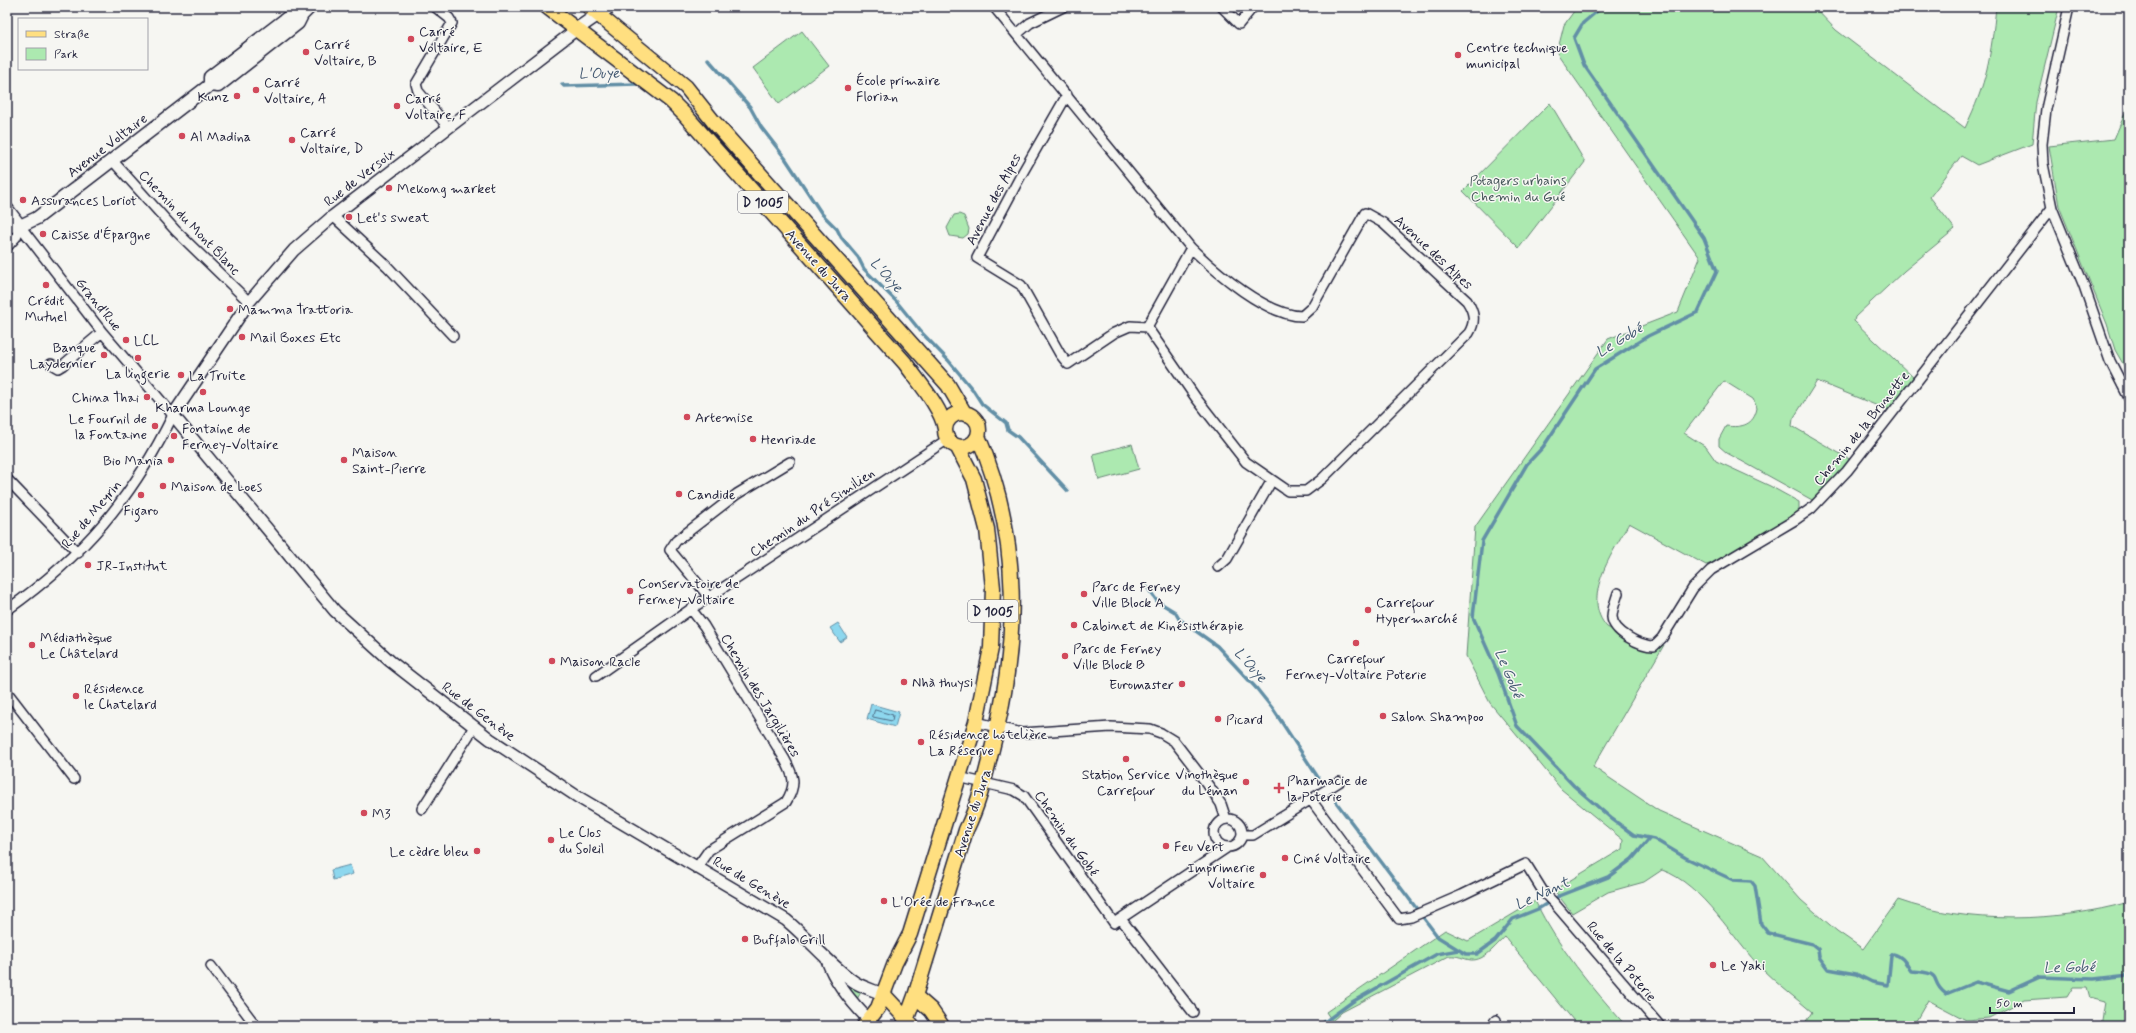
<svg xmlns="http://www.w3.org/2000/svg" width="2136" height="1033" viewBox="0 0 2136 1033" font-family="Mynerve,sans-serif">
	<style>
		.green { fill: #ace9b0; stroke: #678676 }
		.water { fill: #8dd7ee; stroke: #628fa6 }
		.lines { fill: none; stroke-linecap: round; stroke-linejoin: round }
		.shore { stroke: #4d6a83; stroke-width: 1 }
		.stream { stroke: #628fa6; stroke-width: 3.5 }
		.minor-casing { stroke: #22223b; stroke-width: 12 }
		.tertiary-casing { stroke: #22223b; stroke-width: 14 }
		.secondary-casing { stroke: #22223b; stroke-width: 15 }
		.primary-casing { stroke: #22223b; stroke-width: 17 }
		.minor { stroke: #f6f6f2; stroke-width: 9 }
		.tertiary { stroke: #f6f6f2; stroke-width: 11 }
		.secondary { stroke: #f6f6f2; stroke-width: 12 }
		.primary { stroke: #ffdf80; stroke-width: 14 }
		.poi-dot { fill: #d1495b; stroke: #f6f6f2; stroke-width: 1.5 }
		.labels { text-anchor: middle; stroke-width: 3; stroke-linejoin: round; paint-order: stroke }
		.shield { fill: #f6f6f2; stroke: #626272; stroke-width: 1 }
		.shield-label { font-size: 13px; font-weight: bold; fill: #22223b }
		.poi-label { font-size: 14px; fill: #22223b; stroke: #f6f6f2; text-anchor: start }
		.street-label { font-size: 14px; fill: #22223b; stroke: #f6f6f2 }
		.park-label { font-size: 14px; fill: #445458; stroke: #f6f6f2 }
		.water-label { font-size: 15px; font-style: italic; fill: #425871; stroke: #f6f6f2 }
	</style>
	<rect width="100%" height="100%" fill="#f6f6f2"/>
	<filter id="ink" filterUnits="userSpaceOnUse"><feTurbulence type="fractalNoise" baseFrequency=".025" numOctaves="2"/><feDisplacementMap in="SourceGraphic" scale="8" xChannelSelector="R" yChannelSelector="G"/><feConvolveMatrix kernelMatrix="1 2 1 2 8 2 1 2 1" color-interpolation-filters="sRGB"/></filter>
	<g filter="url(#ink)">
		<path class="green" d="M 1577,7 L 1814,7 L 1836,30 L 1965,128 C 1987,83 1991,56 1996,7 L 2059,7 L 2036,102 L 2032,144 L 1977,165 L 1961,156 L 1930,197 L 1955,229 L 1904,271 L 1855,317 L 1854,321 L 1915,379 L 1890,411 L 1817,381 L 1793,419 L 1792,426 L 1851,460 L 1814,501 L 1727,453 L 1719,446 L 1719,439 L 1726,426 C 1742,428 1754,425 1757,408 L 1753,399 L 1724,381 L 1684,433 L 1706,447 L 1716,461 L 1770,486 L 1799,502 L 1799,512 L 1716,562 L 1706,565 L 1629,523 C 1614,551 1580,597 1607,627 L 1653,650 L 1664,645 L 1593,767 L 1659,811 L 1762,856 L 1801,900 L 1837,931 L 1863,949 L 1898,900 C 1968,925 2058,922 2129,902 L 2129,1026 L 2101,1026 L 2105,1002 L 2090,998 L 2087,987 L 2073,987 L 2067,997 L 2024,1000 L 1989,1018 L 1966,1020 L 1928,1000 L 1913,1026 L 1803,1026 L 1812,1012 C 1796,998 1778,985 1763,970 C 1733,940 1703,884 1662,870 L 1644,882 L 1608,892 L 1572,913 L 1554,890 L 1622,849 L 1623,840 L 1561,789 L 1490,703 L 1466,656 L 1475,527 L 1608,339 L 1678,312 L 1700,258 L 1557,53 L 1564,25 Z
			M 802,31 L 829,66 L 779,104 L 753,68 Z
			M 1550,103 L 1585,162 L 1519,248 L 1463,191 Z
			M 2129,104 L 2129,374 L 2115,350 L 2107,324 L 2059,206 L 2049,146 L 2114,139 Z
			M 959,214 L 964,216 L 969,229 L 968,234 L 963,238 L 950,236 L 947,228 L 954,215 Z
			M 1132,444 L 1139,469 L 1099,480 L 1093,454 Z
			M 1535,901 C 1559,949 1591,986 1626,1026 L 1578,1026 L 1505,937 C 1496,945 1485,961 1471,960 C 1463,959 1458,955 1449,956 L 1342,1012 L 1332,1021 L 1326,1012 L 1445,930 L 1468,941 Z
			M 836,972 L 848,984 L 861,992 L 856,1001 Z"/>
		<path class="water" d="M 838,623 L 847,637 L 840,642 L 830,628 Z
			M 871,704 L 899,712 L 895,727 L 867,719 Z
			M 350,865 L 353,874 L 333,880 L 331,870 Z"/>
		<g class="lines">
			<path class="shore" d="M 875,710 L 893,715 L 892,721 L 873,717 Z"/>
			<path class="stream" d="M 1602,7 L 1583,23 L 1574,38 L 1584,65 L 1704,238 L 1717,271 L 1698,312 L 1648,336 L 1595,369 L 1543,447 L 1527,464 L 1482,541 L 1473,617 L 1498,673 L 1517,726 L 1574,786 L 1612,819 L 1634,835 L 1654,839 L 1686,858 L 1733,880 L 1751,881 L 1755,886 L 1761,924 L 1768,933 L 1812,944 L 1818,949 L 1819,957 L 1828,969 L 1856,974 L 1872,982 L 1888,985 L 1891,956 L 1893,954 C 1903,956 1906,964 1911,971 C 1947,973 1927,980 1946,994 L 1976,982 L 2009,991 L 2040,977 L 2094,979 L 2129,975
				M 708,59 L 750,107 L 761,127 L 785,158 L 822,214 L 837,229 L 841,237 L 858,257 L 864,269 L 896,301 L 922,333 L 948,360 L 973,390 L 982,404 L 1006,423 L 1008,430 L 1018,437 L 1068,491
				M 562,84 L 564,86 L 637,84
				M 1147,587 L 1157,601 L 1175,612 L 1179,619 L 1217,646 L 1257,689 L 1273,709 L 1319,779
				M 1336,802 L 1438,937 L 1459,950
				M 1319,1026 L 1352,1002 L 1437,954 L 1459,950 L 1466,954 L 1477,954 L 1495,941 L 1513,919 L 1538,909 L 1559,896 L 1608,877 L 1632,859 L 1650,838"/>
			<g class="minor-casing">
				<path id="minor" d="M 435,7 L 449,18 L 452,23 L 416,84 L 418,91 L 448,127
					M 994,7 L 1191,248 C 1216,272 1267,316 1302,316 L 1312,307 L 1365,213 L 1383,223 L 1467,301 C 1474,312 1476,321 1469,333 L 1322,479 L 1306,491 L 1288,491 L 1246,462 L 1196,398 L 1147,327 L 1191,248
					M 1222,7 L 1239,24 L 1253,7
					M 2069,7 L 2046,109 L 2042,144 L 2043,164 L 2052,208 L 2084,286 L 2110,361 L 2129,398
					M 1017,34 L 1030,23 L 1063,7
					M 1067,95 L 1020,177 L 977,258 L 1021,285 L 1060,354 L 1068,364 L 1114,333 L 1130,326 L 1147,327
					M 112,160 L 176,231 L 249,302
					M 333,216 L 387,266 L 453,336
					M 7,228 L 20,226
					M 7,247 L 16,237 L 20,226
					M 51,364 L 58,368 L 63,365 L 102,332
					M 7,479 L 78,553
					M 1218,567 L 1227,559 L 1272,480
					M 1618,593 C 1616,600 1612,609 1612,617 C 1613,632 1640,646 1654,646 L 1662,638 L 1693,588 L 1711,570 L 1795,520 L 1812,508 L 1847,471 L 2052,208
					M 709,597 L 670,550 L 676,541 L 737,494 L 790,462
					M 691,609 L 704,626 L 784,758 C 794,776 797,784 786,802 L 709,850 L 697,867
					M 7,610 C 83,556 132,499 173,415 L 102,332 L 20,226
					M 596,676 L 691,609 L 948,439
					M 7,692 L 74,779
					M 976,722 L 1022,733 L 1111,727 L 1150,729 L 1161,733 L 1174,741 L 1211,789 L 1221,804 L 1226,819
					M 958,777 L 1014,790 L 1024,796 L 1114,923 L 1228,847
					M 1311,800 L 1399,919 L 1411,917 L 1462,895 L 1526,864 L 1544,893 L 1554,903 L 1660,1026
					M 422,809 L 474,727
					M1214 833a14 14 0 1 1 28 0a14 14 0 1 1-28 0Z
					M 1243,835 L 1253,835 L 1339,782
					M 1121,919 L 1193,1012
					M 211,966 L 256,1026
					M 1491,1026 L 1496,1020"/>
			</g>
			<g class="tertiary-casing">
				<path id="tertiary" d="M 577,29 L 333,216 L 294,250 L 249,302 L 173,415 L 335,611 L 390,661 L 490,739 L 578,797 L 786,920 C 809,939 828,963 853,981 C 861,987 874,990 884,995
					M 827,960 C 835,983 852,1003 869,1020"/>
			</g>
			<g class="secondary-casing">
				<path id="secondary" d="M 577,29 L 609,7
					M 210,85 L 210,77 L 291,15 L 302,15
					M 7,209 L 20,226 L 37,218 L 210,85 L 218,86 L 298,23 L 302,15 L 310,7"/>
			</g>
			<g class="primary-casing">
				<path id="primary" d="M 547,7 L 671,101 L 685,115 L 905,363 C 917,380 942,408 945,429
					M 589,7 L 686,87 L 713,121 L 948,385 L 965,414
					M945 430a17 17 0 1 1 34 0a17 17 0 1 1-34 0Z
					M 884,995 L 912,1025
					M 915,996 L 931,1010 L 942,1026
					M 864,1026 L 878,1008 L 895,963 L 910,934 L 976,722 L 991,648 L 993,588 L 987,529 L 974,479 L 957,446
					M 904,1026 L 915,996 L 966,830 C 979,804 985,777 992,749 C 1019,643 1022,539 978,436"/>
			</g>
			<use href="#minor" class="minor"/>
			<use href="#tertiary" class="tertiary"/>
			<use href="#secondary" class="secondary"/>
			<use href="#primary" class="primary"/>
		</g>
	</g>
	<g class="poi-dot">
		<circle cx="411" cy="39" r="4"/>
		<circle cx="306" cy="52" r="4"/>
		<circle cx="1458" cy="55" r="4"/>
		<circle cx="848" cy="88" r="4"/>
		<circle cx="256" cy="90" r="4"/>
		<circle cx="237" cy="96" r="4"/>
		<circle cx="397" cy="106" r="4"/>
		<circle cx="182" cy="136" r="4"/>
		<circle cx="292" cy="140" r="4"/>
		<circle cx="389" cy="188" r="4"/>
		<circle cx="23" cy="200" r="4"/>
		<circle cx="349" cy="217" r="4"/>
		<circle cx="43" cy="234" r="4"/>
		<circle cx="46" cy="285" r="4"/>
		<circle cx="230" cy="309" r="4"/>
		<circle cx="242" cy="337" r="4"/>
		<circle cx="126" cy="340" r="4"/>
		<circle cx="104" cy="355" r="4"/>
		<circle cx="138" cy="358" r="4"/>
		<circle cx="181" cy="375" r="4"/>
		<circle cx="203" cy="392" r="4"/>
		<circle cx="147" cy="397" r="4"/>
		<circle cx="687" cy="417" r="4"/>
		<circle cx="155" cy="426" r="4"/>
		<circle cx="174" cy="436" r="4"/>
		<circle cx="753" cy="439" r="4"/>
		<circle cx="171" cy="460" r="4"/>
		<circle cx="344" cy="460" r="4"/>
		<circle cx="163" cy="486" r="4"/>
		<circle cx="679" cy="494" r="4"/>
		<circle cx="141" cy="495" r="4"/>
		<circle cx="88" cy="565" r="4"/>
		<circle cx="630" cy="591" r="4"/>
		<circle cx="1084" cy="594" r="4"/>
		<circle cx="1368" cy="610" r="4"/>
		<circle cx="1074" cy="625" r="4"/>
		<circle cx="1356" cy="643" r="4"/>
		<circle cx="32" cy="645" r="4"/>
		<circle cx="1065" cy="656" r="4"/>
		<circle cx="552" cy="661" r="4"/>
		<circle cx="904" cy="682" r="4"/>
		<circle cx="1182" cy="684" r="4"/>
		<circle cx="76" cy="696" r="4"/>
		<circle cx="1383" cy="716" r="4"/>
		<circle cx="1218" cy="719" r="4"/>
		<circle cx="921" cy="742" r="4"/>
		<circle cx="1126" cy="759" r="4"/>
		<circle cx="1246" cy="782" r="4"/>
		<path d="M1277 782h4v4h4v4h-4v4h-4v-4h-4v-4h4z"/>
		<circle cx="364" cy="813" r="4"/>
		<circle cx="551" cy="840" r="4"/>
		<circle cx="1166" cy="846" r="4"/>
		<circle cx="477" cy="851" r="4"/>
		<circle cx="1285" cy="858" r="4"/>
		<circle cx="1263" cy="875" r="4"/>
		<circle cx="884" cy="901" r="4"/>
		<circle cx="745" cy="939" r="4"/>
		<circle cx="1713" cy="965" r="4"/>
	</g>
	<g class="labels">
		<g class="shield">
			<rect x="738" y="191" width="50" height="22" rx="3"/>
			<rect x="968" y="600" width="50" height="22" rx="3"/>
		</g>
		<g class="shield-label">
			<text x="763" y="207">D 1005</text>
			<text x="993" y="616">D 1005</text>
		</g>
		<g class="poi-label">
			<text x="419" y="36">Carré<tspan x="419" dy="16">Voltaire, E</tspan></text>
			<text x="314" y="49">Carré<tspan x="314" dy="16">Voltaire, B</tspan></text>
			<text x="1466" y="52">Centre technique<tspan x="1466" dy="16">municipal</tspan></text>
			<text x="856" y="85">École primaire<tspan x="856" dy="16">Florian</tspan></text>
			<text x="264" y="87">Carré<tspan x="264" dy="16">Voltaire, A</tspan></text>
			<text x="229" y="101" text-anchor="end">Kunz</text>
			<text x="405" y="103">Carré<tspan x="405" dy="16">Voltaire, F</tspan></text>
			<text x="300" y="137">Carré<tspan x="300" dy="16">Voltaire, D</tspan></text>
			<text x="190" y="141">Al Madina</text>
			<text x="397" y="193">Mekong market</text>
			<text x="31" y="205">Assurances Loriot</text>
			<text x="357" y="222">Let's sweat</text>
			<text x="51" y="239">Caisse d'Épargne</text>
			<text x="46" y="305" text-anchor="middle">Crédit<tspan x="46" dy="16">Mutuel</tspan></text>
			<text x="238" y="314">Mamma Trattoria</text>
			<text x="250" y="342">Mail Boxes Etc</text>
			<text x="134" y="345">LCL</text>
			<text x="96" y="352" text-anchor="end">Banque<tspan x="96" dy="16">Laydernier</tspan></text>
			<text x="138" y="378" text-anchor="middle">La lingerie</text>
			<text x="189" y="380">La Truite</text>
			<text x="139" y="402" text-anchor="end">China Thai</text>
			<text x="203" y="412" text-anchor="middle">Kharma Lounge</text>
			<text x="695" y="422">Artemise</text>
			<text x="147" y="423" text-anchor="end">Le Fournil de<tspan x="147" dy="16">la Fontaine</tspan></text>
			<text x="182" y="433">Fontaine de<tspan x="182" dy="16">Ferney-Voltaire</tspan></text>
			<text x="761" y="444">Henriade</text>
			<text x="352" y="457">Maison<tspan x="352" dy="16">Saint-Pierre</tspan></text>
			<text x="163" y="465" text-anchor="end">Bio Mania</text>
			<text x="171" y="491">Maison de Loes</text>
			<text x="687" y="499">Candide</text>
			<text x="141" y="515" text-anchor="middle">Figaro</text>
			<text x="96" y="570">JR-Institut</text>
			<text x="638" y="588">Conservatoire de<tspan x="638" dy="16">Ferney-Voltaire</tspan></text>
			<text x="1092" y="591">Parc de Ferney<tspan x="1092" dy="16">Ville Block A</tspan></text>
			<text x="1376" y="607">Carrefour<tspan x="1376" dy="16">Hypermarché</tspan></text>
			<text x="1082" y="630">Cabinet de Kinésisthérapie</text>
			<text x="40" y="642">Médiathèque<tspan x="40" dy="16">Le Châtelard</tspan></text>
			<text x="1073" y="653">Parc de Ferney<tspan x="1073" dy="16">Ville Block B</tspan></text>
			<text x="1356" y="663" text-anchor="middle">Carrefour<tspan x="1356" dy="16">Ferney-Voltaire Poterie</tspan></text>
			<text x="560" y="666">Maison Racle</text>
			<text x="912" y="687">Nhà thuysi</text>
			<text x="1174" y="689" text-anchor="end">Euromaster</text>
			<text x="84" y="693">Résidence<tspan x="84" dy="16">le Chatelard</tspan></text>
			<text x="1391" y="721">Salon Shampoo</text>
			<text x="1226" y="724">Picard</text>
			<text x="929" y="739">Résidence hotelière<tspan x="929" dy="16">La Réserve</tspan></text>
			<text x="1126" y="779" text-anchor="middle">Station Service<tspan x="1126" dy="16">Carrefour</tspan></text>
			<text x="1238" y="779" text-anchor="end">Vinothèque<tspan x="1238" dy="16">du Léman</tspan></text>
			<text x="1287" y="785">Pharmacie de<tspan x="1287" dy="16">la Poterie</tspan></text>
			<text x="372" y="818">M3</text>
			<text x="559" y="837">Le Clos<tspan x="559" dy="16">du Soleil</tspan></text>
			<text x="1174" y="851">Feu Vert</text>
			<text x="469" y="856" text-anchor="end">Le cèdre bleu</text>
			<text x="1293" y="863">Ciné Voltaire</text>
			<text x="1255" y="872" text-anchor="end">Imprimerie<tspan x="1255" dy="16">Voltaire</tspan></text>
			<text x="892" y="906">L'Orée de France</text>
			<text x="753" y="944">Buffalo Grill</text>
			<text x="1721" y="970">Le Yaki</text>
		</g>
		<g class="street-label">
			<text transform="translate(107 145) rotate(-37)" y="5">Avenue Voltaire</text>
			<text transform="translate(359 177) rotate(-38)" y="5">Rue de Versoix</text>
			<text transform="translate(993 199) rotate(-62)" y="5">Avenue des Alpes</text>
			<text transform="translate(190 222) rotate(46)" y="5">Chemin du Mont Blanc</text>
			<text transform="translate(1434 252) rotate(43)" y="5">Avenue des Alpes</text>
			<text transform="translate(819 265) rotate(48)" y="5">Avenue du Jura</text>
			<text transform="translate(99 304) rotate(51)" y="5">Grand'Rue</text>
			<text transform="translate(1861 428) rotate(-51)" y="5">Chemin de la Brunette</text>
			<text transform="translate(812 512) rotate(-34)" y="5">Chemin du Pré Similien</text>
			<text transform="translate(91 514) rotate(-50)" y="5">Rue de Meyrin</text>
			<text transform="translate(761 695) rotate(59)" y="5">Chemin des Jargilières</text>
			<text transform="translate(479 711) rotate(37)" y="5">Rue de Genève</text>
			<text transform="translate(972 813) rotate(-72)" y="5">Avenue du Jura</text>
			<text transform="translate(1067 833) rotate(55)" y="5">Chemin du Gobé</text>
			<text transform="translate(752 882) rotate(31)" y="5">Rue de Genève</text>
			<text transform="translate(1622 961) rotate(50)" y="5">Rue de la Poterie</text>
		</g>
		<g class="park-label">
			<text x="1518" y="185">Potagers urbains<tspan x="1518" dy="16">Chemin du Gué</tspan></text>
		</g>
		<g class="water-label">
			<text transform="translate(599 73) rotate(-1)" y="5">L'Ouye</text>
			<text transform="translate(887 275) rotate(48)" y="5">L'Ouye</text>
			<text transform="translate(1619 340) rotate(-31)" y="5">Le Gobé</text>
			<text transform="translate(1251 665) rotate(48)" y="5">L'Ouye</text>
			<text transform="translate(1509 673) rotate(68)" y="5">Le Gobé</text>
			<text transform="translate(1542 893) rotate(-25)" y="5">Le Nant</text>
			<text transform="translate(2069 967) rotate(-1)" y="5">Le Gobé</text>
		</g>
	</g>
	<rect width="2136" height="1033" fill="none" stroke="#f6f6f2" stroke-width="24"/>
	<rect x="12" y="12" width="2112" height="1009" fill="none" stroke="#22223b" stroke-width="1.5" filter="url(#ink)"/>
	<rect x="18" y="18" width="130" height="52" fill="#f6f6f2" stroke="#a1a1a9"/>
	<rect x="26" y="31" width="20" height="6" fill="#ffdf80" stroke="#a1a1a9"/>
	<text x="54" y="38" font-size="12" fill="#22223b">Straße</text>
	<rect x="26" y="48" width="20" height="12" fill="#ace9b0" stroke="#a1a1a9"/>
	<text x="54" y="58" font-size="12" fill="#22223b">Park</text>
	<path d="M1990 1007v6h84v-6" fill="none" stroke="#22223b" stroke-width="2"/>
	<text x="1996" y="1007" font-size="12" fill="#22223b" stroke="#f6f6f2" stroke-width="3" paint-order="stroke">50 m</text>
</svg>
